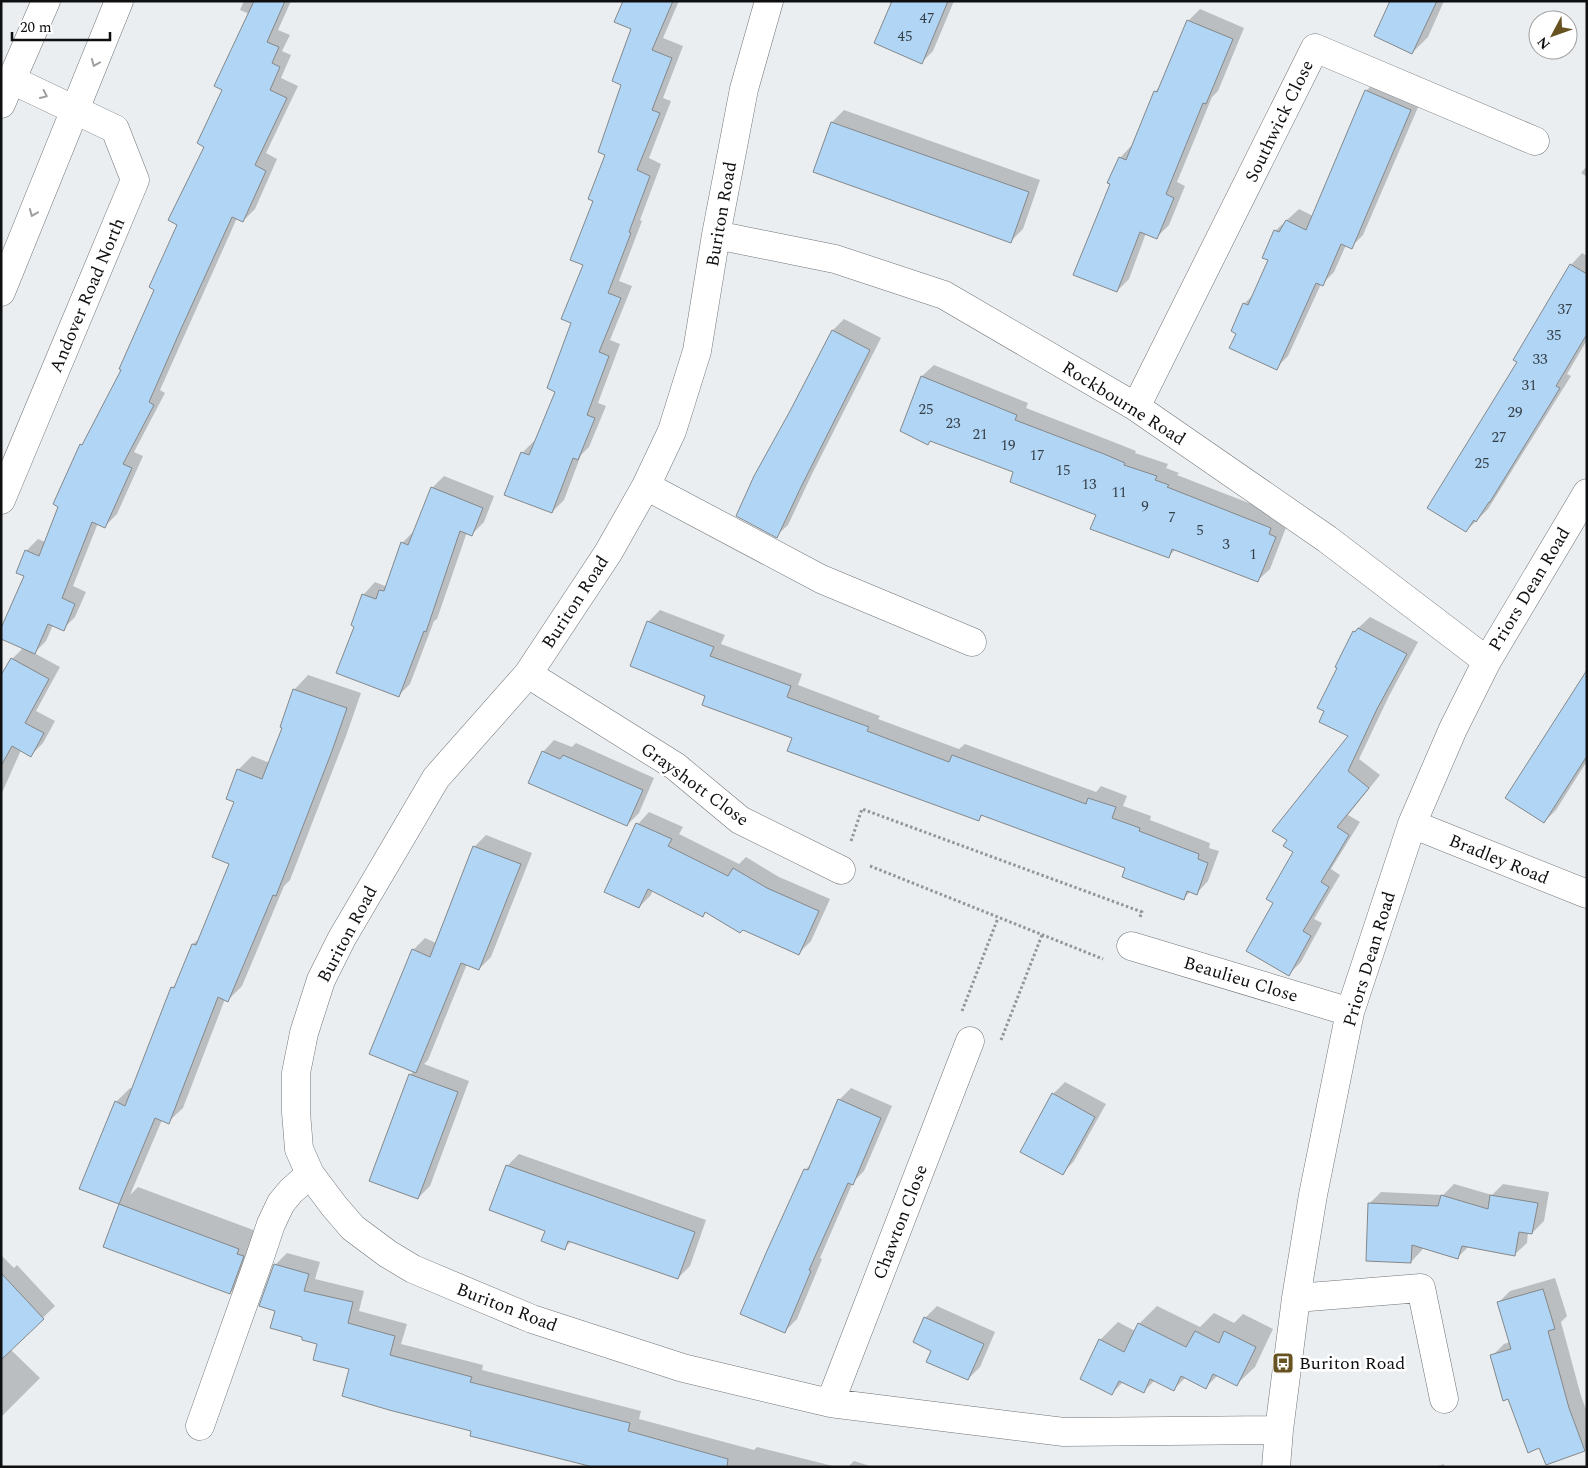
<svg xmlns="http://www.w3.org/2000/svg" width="1588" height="1468" viewBox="0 0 1588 1468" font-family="Spectral,serif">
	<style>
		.shadow { fill: #0003 }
		.building { fill: #b0d5f5; stroke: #85888a }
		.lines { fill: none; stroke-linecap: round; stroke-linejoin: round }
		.minor-casing { stroke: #717477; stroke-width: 29 }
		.major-casing { stroke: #717477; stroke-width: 29 }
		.path { stroke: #939698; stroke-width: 3; stroke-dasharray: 2.5 2.5; stroke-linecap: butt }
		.minor { stroke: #fff; stroke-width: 28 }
		.major { stroke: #fff; stroke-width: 28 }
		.oneway { stroke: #9f9f9f }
		.labels { text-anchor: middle; stroke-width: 5; stroke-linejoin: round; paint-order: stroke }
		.number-label { font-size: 15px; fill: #364049 }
		.street-label { font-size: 18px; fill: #0e0f10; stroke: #fff }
		.poi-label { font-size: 18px; fill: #0e0f10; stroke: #fff; text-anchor: start }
	</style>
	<rect width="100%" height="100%" fill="#eaeef1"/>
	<path class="shadow" d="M 244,1 L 291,1 L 278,30 L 290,35 L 282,51 L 291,55 L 281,78 L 298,86 L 266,153 L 277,159 L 255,209 L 243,221 L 237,218 L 160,390 L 165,393 L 134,452 L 143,456 L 117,514 L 105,526 L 98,523 L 73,586 L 86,592 L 75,617 L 63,629 L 53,625 L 46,641 L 34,653 L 60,667 L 36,711 L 55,721 L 43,743 L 31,755 L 21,750 L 1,795 L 1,678 L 12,659 L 23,648 L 26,551 L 38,539 L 45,542 L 81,445 L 87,439 L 123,369 L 155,289 L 249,14 L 240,10 Z
		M 624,1 L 679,1 L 663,38 L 683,46 L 663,98 L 671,101 L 649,158 L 661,164 L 640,220 L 642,221 L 619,281 L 632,286 L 610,340 L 620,344 L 598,403 L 606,406 L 589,447 L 581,455 L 564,500 L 552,512 L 522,453 L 534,441 L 536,442 L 557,391 L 572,322 L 585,265 L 595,201 L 623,84 L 633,29 Z
		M 893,1 L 954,1 L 933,51 L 921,63 Z
		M 1391,1 L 1444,1 L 1428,37 L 1412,53 Z
		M 1200,9 L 1244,28 L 1218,91 L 1212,97 L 1177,182 L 1185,186 L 1169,225 L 1157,237 L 1146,233 L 1129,279 L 1117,291 L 1111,183 L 1120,158 L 1131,146 L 1133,147 L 1155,92 L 1161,85 L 1188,21 Z
		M 1378,79 L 1422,98 L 1363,235 L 1351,247 L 1346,245 L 1334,272 L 1322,284 L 1321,284 L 1288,356 L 1276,368 L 1237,333 L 1244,304 L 1255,293 L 1269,259 L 1275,231 L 1299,209 L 1313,216 L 1366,91 Z
		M 844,110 L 1040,180 L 1023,229 L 1011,241 L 832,122 Z
		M 1587,166 L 1587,177 L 1581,173 Z
		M 1582,253 L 1587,256 L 1587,340 L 1567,374 L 1571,376 L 1488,509 L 1466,531 L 1519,362 L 1571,265 Z
		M 844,319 L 881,338 L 812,474 L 788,525 L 776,536 L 791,412 L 833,330 Z
		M 934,365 L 1028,403 L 1026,408 L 1116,443 L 1136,451 L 1135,453 L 1168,464 L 1166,468 L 1179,473 L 1177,475 L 1282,516 L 1287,525 L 1270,569 L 1258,580 L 1176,549 L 1169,556 L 1098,514 L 1015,472 L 931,440 L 928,444 L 922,376 Z
		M 444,476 L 494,496 L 484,522 L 472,534 L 467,532 L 437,619 L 434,621 L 410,684 L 398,696 L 356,626 L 353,625 L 364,594 L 375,582 L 385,586 L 388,582 L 402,543 L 414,531 L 432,488 Z
		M 660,610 L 725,635 L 721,644 L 802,674 L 798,685 L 880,716 L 878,719 L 959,749 L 965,744 L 1096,792 L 1101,786 L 1127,796 L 1123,806 L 1151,816 L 1150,820 L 1210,843 L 1209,848 L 1219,851 L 1208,881 L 1197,893 L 1191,891 L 1183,899 L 1126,867 L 983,815 L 978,820 L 794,738 L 707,695 L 632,665 L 648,622 Z
		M 1370,617 L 1418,642 L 1389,696 L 1359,759 L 1380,775 L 1348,815 L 1360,822 L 1331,869 L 1340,875 L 1314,919 L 1322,923 L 1301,962 L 1289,974 L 1295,852 L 1350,736 L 1354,632 Z
		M 308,675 L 361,693 L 346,736 L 290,880 L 284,886 L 242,986 L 228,1000 L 225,999 L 183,1108 L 168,1122 L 162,1120 L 130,1195 L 138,1187 L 256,1231 L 248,1275 L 230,1293 L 104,1246 L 120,1204 L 80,1188 L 116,1102 L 130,1088 L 133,1089 L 172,988 L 177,983 L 193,944 L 200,938 L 231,863 L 238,770 L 252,756 L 270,763 L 284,727 L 294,690 Z
		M 1587,684 L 1587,761 L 1556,810 L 1544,822 Z
		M 554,740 L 572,747 L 576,743 L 654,778 L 639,813 L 627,825 L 543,752 Z
		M 649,812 L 683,827 L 679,834 L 739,864 L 746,857 L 779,877 L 830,899 L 811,941 L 799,953 L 707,911 L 703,915 L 653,890 L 651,895 L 639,907 L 638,824 Z
		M 486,835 L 532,853 L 491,957 L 479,969 L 467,964 L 428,1060 L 424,1064 L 469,1081 L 430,1186 L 418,1198 L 410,1075 L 414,1071 L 413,950 L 425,938 L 436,943 L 474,847 Z
		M 1065,1082 L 1106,1104 L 1074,1161 L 1063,1173 L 1053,1094 Z
		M 851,1088 L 892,1106 L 864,1171 L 853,1182 L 820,1258 L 822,1259 L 797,1319 L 785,1331 L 805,1170 L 812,1163 L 839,1100 Z
		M 519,1154 L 706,1220 L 690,1266 L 678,1278 L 572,1241 L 564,1248 L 547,1231 L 507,1166 Z
		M 1454,1184 L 1492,1195 L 1503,1184 L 1549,1192 L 1544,1221 L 1532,1233 L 1528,1232 L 1527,1243 L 1515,1254 L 1469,1246 L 1458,1257 L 1423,1247 L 1422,1250 L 1411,1262 L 1369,1204 L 1381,1192 L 1443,1195 Z
		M 287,1253 L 320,1262 L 315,1279 L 364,1291 L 359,1311 L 407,1324 L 401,1344 L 483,1365 L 482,1370 L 641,1411 L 639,1419 L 754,1450 L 757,1447 L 837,1467 L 597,1467 L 351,1368 L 318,1343 L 304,1336 L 277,1310 L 275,1265 Z
		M 1,1255 L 14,1268 L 17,1265 L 55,1306 L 13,1347 L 1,1335 Z
		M 1555,1278 L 1567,1316 L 1561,1322 L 1581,1396 L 1587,1412 L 1587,1447 L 1584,1450 L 1540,1446 L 1492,1356 L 1504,1344 L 1510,1342 L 1498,1303 L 1510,1291 Z
		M 937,1306 L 995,1332 L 980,1367 L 968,1379 L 933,1350 L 925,1318 Z
		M 1157,1306 L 1200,1327 L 1214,1313 L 1234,1323 L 1243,1314 L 1273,1329 L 1255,1367 L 1237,1384 L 1218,1375 L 1206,1387 L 1186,1377 L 1174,1389 L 1155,1380 L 1143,1392 L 1123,1382 L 1112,1393 L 1100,1340 L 1118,1322 L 1135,1331 L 1139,1324 Z
		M 11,1350 L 40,1378 L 1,1417 L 1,1360 Z
		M 854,1461 L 873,1467 L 848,1467 Z
		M 1444,1464 L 1444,1467 L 1434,1467 Z"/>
	<path class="building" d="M 254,1 L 285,1 L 267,42 L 279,47 L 272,63 L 280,67 L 270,90 L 287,98 L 255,165 L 266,171 L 243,222 L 232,217 L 181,329 L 149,402 L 154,405 L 123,464 L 132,468 L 105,528 L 92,522 L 62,598 L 75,604 L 64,631 L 48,624 L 35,654 L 1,639 L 1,628 L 24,576 L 16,573 L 25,550 L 39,556 L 58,507 L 53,504 L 80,444 L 82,445 L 121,370 L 119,369 L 154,290 L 149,287 L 177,225 L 168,220 L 204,147 L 197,143 L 222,90 L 214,86 Z
		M 623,1 L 673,1 L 652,50 L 672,58 L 652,110 L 660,113 L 637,170 L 650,176 L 629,232 L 631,233 L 608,293 L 621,298 L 599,352 L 609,356 L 587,415 L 595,418 L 578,460 L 573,458 L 552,513 L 504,495 L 521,452 L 529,455 L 555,392 L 547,388 L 571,323 L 561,319 L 583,265 L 570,260 L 593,201 L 588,199 L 605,155 L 598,152 L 621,85 L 612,81 L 631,29 L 614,22 Z
		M 892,1 L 948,1 L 922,64 L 874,43 Z
		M 1390,1 L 1437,1 L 1412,54 L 1374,36 Z
		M 1187,20 L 1233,39 L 1206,104 L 1203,103 L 1166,194 L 1174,198 L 1157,239 L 1140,232 L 1117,292 L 1073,275 L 1110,184 L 1107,183 L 1119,157 L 1126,160 L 1154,91 L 1157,92 Z
		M 1365,90 L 1411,110 L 1352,249 L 1341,244 L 1323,286 L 1316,283 L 1277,370 L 1229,348 L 1236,334 L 1231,331 L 1243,303 L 1248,305 L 1268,260 L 1262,258 L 1274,230 L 1279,232 L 1286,220 L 1306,230 Z
		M 831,122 L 1029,192 L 1011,243 L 813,172 Z
		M 1570,264 L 1587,274 L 1587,334 L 1556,386 L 1560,388 L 1490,502 L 1489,502 L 1476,522 L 1474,520 L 1466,532 L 1427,508 L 1517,362 L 1513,360 Z
		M 832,330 L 870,350 L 801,487 L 777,538 L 736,516 L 754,476 L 790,411 Z
		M 921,376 L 1017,415 L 1015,420 L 1104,454 L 1125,463 L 1124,465 L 1157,476 L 1155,480 L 1169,485 L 1167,487 L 1271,528 L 1269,534 L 1276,537 L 1258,582 L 1172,549 L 1169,558 L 1090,529 L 1096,515 L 1010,482 L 1013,472 L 930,441 L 928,445 L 900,431 Z
		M 431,487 L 483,508 L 472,536 L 460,531 L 426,632 L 424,631 L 399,697 L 336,673 L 354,627 L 351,625 L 362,594 L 376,599 L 379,590 L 384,591 L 401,542 L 408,545 Z
		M 647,621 L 714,647 L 710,656 L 791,686 L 787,697 L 869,727 L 867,731 L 949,762 L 952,755 L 1086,804 L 1088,798 L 1116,807 L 1112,818 L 1140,828 L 1139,831 L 1199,854 L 1198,859 L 1208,863 L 1197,895 L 1187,891 L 1184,900 L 1122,877 L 1125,868 L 981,815 L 979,821 L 787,751 L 792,738 L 702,705 L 705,696 L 630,666 Z
		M 1358,628 L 1407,654 L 1377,709 L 1348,771 L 1369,788 L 1337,827 L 1349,835 L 1321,882 L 1329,887 L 1303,931 L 1311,936 L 1289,976 L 1246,951 L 1273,903 L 1266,899 L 1293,852 L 1283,846 L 1287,840 L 1272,831 L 1348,736 L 1319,722 L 1324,711 L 1317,708 L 1337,668 L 1335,667 L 1353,631 L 1355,632 Z
		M 11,658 L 49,679 L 25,723 L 44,733 L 31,757 L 12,746 L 1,766 L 1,675 Z
		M 1587,670 L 1587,756 L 1544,823 L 1505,798 Z
		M 293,689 L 347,708 L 332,751 L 276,896 L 273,895 L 228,1002 L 218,997 L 169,1124 L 155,1118 L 119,1204 L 79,1189 L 115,1101 L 125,1106 L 171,987 L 174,988 L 192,944 L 196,945 L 229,864 L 212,857 L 234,802 L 226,799 L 237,769 L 262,779 L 282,728 L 280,727 Z
		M 542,751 L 560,759 L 563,755 L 643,790 L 627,826 L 528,783 Z
		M 636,823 L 672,839 L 668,846 L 728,876 L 733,868 L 767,888 L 819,911 L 799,955 L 743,930 L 740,933 L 705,912 L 703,917 L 648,889 L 639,908 L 604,892 Z
		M 473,846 L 521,864 L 479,970 L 461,963 L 416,1073 L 369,1054 L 412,949 L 430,957 Z
		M 409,1074 L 458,1092 L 418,1199 L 369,1181 Z
		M 1052,1093 L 1095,1117 L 1063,1175 L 1020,1152 Z
		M 838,1099 L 881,1118 L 853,1185 L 848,1183 L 809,1270 L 811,1271 L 785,1333 L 740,1314 L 766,1253 L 804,1169 L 808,1170 Z
		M 506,1165 L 695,1232 L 678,1279 L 568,1241 L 565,1250 L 541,1241 L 545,1231 L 489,1210 Z
		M 1441,1195 L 1488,1209 L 1490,1195 L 1538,1203 L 1532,1234 L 1519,1232 L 1515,1256 L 1462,1246 L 1458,1259 L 1412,1245 L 1411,1263 L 1366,1261 L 1368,1203 L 1438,1206 Z
		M 119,1204 L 239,1249 L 237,1254 L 244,1256 L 230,1294 L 103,1247 Z
		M 274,1264 L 309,1274 L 304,1291 L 353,1302 L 348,1323 L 395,1336 L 390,1355 L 472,1377 L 470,1382 L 630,1423 L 628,1431 L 728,1459 L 727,1467 L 593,1467 L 470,1436 L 471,1431 L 389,1410 L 342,1396 L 349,1369 L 313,1360 L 317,1344 L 302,1340 L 302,1337 L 270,1328 L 275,1311 L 259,1306 Z
		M 1,1273 L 44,1319 L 1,1360 Z
		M 1543,1289 L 1555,1329 L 1548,1331 L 1569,1408 L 1585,1451 L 1546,1465 L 1539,1448 L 1528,1453 L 1508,1399 L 1503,1401 L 1490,1355 L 1511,1349 L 1497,1302 Z
		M 924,1317 L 984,1344 L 968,1380 L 926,1362 L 931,1351 L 913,1342 Z
		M 1138,1323 L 1186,1347 L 1195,1331 L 1219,1343 L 1224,1331 L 1256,1347 L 1237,1386 L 1213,1374 L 1206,1389 L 1181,1376 L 1174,1391 L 1150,1379 L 1144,1393 L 1119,1381 L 1112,1395 L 1080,1379 L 1099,1339 L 1124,1352 Z"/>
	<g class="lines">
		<g class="minor-casing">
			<path id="minor" d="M 769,1 L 744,89 L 716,235 L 697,351 L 672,431 L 646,486 L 608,553 L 528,674 L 436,778 L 342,938 L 321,980 L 304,1033 L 296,1073 L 296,1112 L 299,1149 L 310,1174 L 334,1206 L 353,1228 L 388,1254 L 413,1269 L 532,1319 L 683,1368 L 830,1403 L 1064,1432 L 1279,1430
				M 716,235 L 835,259 L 944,295 L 1136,407 L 1327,539 L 1487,661
				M 1136,407 L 1315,48 L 1535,141
				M 646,486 L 821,579 L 972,642
				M 1,500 L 135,180 L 115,129 L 12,80
				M 528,674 L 675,766 L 740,820 L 841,870
				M 1412,824 L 1587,894
				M 1131,946 L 1350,1012
				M 1296,1298 L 1421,1288 L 1444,1399
				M 830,1403 L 970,1041
				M 200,1426 L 260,1257 L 271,1224 L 281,1203 L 291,1191 L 310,1174
				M 1276,1467 L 1279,1430 L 1296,1298 L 1313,1195 L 1350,1012 L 1412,824 L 1453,729 L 1487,661 L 1587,493"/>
		</g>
		<g class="major-casing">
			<path id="major" d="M 1,104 L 46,1
				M 1,292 L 119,1"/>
		</g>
		<path class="path" d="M 851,841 L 862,809 L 1142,912 L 1140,917
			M 870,866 L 1103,959
			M 962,1011 L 998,918
			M 1001,1040 L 1042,935"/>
		<use href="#minor" class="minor"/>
		<use href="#major" class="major"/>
	</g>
	<defs><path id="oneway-chevron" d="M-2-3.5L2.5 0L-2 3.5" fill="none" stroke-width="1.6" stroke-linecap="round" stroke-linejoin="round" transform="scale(1.25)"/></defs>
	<g class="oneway">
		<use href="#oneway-chevron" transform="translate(95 63) rotate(112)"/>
		<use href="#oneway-chevron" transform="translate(44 95) rotate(25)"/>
		<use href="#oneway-chevron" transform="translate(33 213) rotate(112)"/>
	</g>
	<defs>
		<g id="bus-square" transform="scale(1.125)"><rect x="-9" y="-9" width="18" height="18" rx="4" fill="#665321" stroke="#fff"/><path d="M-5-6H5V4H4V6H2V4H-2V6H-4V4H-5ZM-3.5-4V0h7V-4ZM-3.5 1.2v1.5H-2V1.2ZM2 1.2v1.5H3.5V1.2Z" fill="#fff"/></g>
	</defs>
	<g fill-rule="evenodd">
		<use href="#bus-square" x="1283" y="1363"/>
	</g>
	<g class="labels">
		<g class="number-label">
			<text x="927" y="23">47</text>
			<text x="905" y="41">45</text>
			<text x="1565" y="314">37</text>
			<text x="1554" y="340">35</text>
			<text x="1540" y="364">33</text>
			<text x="1529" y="390">31</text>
			<text x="926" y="414">25</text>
			<text x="1515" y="417">29</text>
			<text x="953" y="428">23</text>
			<text x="980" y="439">21</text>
			<text x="1499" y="442">27</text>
			<text x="1008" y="450">19</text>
			<text x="1037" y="460">17</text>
			<text x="1482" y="468">25</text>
			<text x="1063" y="475">15</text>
			<text x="1089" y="489">13</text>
			<text x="1119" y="497">11</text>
			<text x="1145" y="511">9</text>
			<text x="1172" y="522">7</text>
			<text x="1200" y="535">5</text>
			<text x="1226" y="549">3</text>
			<text x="1253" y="559">1</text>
		</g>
		<g class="street-label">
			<text transform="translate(1279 121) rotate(-64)" y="6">Southwick Close</text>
			<text transform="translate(721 214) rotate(-80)" y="6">Buriton Road</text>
			<text transform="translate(87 295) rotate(-67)" y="6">Andover Road North</text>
			<text transform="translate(1124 403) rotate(32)" y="6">Rockbourne Road</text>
			<text transform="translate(1529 589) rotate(-59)" y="6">Priors Dean Road</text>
			<text transform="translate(575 602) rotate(-57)" y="6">Buriton Road</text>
			<text transform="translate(695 784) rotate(36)" y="6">Grayshott Close</text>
			<text transform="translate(1499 859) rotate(22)" y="6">Bradley Road</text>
			<text transform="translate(347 934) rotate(-62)" y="6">Buriton Road</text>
			<text transform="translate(1369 959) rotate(-73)" y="6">Priors Dean Road</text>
			<text transform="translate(1241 979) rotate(17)" y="6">Beaulieu Close</text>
			<text transform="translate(900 1222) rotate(-69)" y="6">Chawton Close</text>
			<text transform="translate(507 1307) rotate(21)" y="6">Buriton Road</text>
		</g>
		<g class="poi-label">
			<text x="1299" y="1369">Buriton Road</text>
		</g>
	</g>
	<rect width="1588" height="1468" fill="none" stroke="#0e0f10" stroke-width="5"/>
	<g transform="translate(1553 35) rotate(229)"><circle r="24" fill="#ffffff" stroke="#9f9f9f"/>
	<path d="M0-4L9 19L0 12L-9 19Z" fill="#665321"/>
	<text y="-8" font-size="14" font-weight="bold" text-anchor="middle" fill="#0e0f10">N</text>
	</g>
	<path d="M12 32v8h98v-8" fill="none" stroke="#0e0f10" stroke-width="2.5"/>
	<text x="20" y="32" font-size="15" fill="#0e0f10" stroke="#ffffff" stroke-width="4" paint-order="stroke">20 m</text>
</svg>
